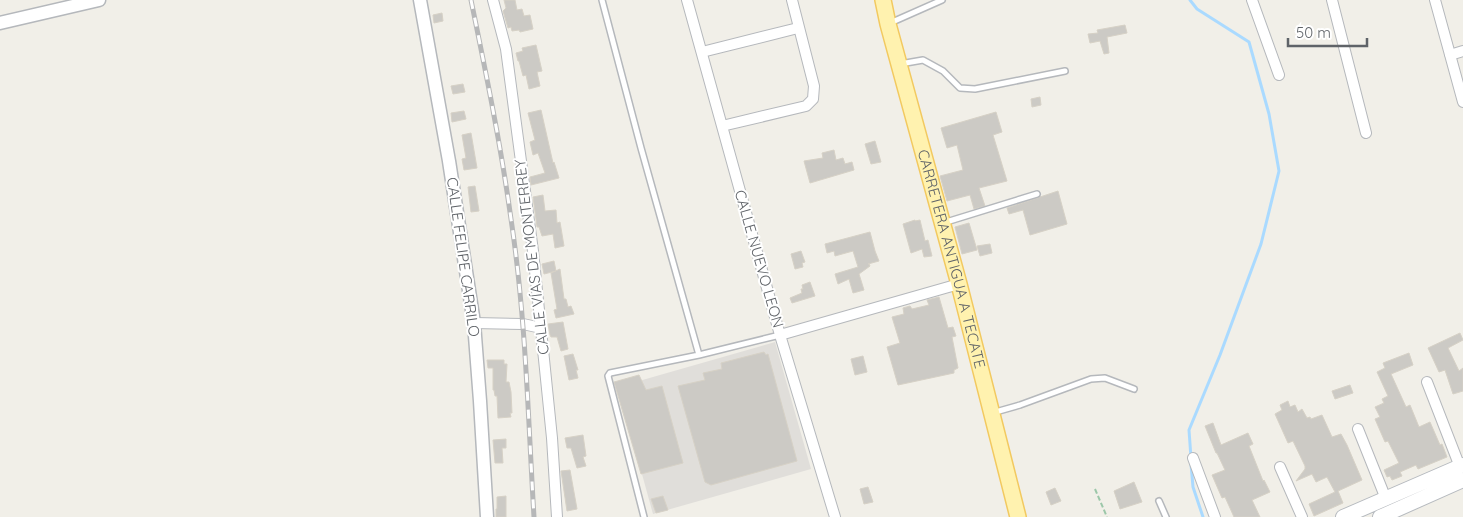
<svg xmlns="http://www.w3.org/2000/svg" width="1463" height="517" viewBox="0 0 1463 517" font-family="Quicksand,sans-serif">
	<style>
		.industrial { fill: #e0deda }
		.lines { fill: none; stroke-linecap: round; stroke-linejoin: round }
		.stream { stroke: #aadaff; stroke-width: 3 }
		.building { fill: #cccac5; stroke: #d6d1c6 }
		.service-casing { stroke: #b5b8bc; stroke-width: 8 }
		.minor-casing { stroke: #b5b8bc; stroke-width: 12 }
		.tertiary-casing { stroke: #b5b8bc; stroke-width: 15 }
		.secondary-casing { stroke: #b6babf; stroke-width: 16 }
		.primary-casing { stroke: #f2c960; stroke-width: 18 }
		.path { stroke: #9cc7a9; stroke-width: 2; stroke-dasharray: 5 2.5; stroke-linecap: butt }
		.service { stroke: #fff; stroke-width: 5 }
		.minor { stroke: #fff; stroke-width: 10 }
		.tertiary { stroke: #fff; stroke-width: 12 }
		.secondary { stroke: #fff; stroke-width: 14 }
		.primary { stroke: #fff2af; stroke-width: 15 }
		.rail-casing { stroke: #b6b7b8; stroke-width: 5 }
		.rail { stroke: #fff; stroke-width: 3; stroke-dasharray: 9; stroke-linecap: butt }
		.labels { text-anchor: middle; stroke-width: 4; stroke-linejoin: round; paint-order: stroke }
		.street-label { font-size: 15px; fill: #5f6368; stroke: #fff }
	</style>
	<rect width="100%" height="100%" fill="#f1efe8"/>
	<path class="industrial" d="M 775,342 L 811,469 L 653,514 L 618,387 Z"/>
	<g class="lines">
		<path class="stream" d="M 1190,0 L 1197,9 L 1249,42 L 1269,114 L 1279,171 L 1261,244 L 1220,355 L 1189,430 L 1191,458
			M 1191,464 L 1193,487 L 1203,517"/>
	</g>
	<path class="building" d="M 504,0 L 515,0 L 517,10 L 522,9 L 524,16 L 530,15 L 533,29 L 520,32 L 519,30 L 512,31 L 511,27 L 508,28 L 503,11 L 506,8 Z
		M 442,13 L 443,21 L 434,23 L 433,15 Z
		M 1125,25 L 1127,33 L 1107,37 L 1109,53 L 1104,54 L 1100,41 L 1090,43 L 1088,34 L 1098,33 L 1097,30 Z
		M 536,45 L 542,71 L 537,72 L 540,86 L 529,89 L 526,75 L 523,76 L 519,61 L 518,61 L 516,53 L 523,51 L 522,48 Z
		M 463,84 L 465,92 L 453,94 L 451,86 Z
		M 1040,97 L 1041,105 L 1032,107 L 1031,99 Z
		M 541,110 L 553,163 L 554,162 L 559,178 L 531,185 L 530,177 L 545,173 L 538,153 L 533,155 L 530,142 L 535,140 L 528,113 Z
		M 464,111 L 466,119 L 452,122 L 451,113 Z
		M 996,112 L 1002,132 L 993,135 L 1007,181 L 979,188 L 985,206 L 974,209 L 970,195 L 947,201 L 940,176 L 963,170 L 957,145 L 947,148 L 941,128 Z
		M 471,133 L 477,168 L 464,170 L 462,159 L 466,158 L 462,135 Z
		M 875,141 L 881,162 L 871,164 L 865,144 Z
		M 834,150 L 836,160 L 843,158 L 845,164 L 852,162 L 854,170 L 810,183 L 804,161 L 823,158 L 822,153 Z
		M 475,186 L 479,211 L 471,212 L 468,187 Z
		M 1058,191 L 1067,224 L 1030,235 L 1023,210 L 1009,214 L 1007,208 Z
		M 543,195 L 545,211 L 556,210 L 557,223 L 560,222 L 564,246 L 555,248 L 553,234 L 542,236 L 539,227 L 537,227 L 533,197 Z
		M 915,220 L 915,221 L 920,220 L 925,241 L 928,240 L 932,256 L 924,257 L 922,249 L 911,253 L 903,224 Z
		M 969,223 L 977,250 L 962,254 L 955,227 Z
		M 870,232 L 875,251 L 879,261 L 868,264 L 869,264 L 870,266 L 859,274 L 864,290 L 853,293 L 849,279 L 838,284 L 835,274 L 858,267 L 853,251 L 835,256 L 834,251 L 827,253 L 825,244 Z
		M 990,244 L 992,253 L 980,256 L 977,246 Z
		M 801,251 L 805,262 L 802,263 L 803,267 L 795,269 L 791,254 Z
		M 554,261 L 556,271 L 544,274 L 542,264 Z
		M 560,269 L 564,299 L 566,299 L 568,307 L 571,306 L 574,314 L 556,318 L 554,310 L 557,309 L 551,273 Z
		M 810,282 L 815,296 L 792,303 L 790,298 L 802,293 L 801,289 L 803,289 L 802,285 Z
		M 939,297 L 948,328 L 953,327 L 956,336 L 952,337 L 958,368 L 954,370 L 954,373 L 898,385 L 887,347 L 900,343 L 892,317 L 904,314 L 903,308 L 910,306 L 912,309 L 929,305 L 927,300 Z
		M 563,322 L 568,349 L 561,351 L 557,337 L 551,337 L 550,335 L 548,324 Z
		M 1460,333 L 1463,340 L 1448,348 L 1459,371 L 1463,368 L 1463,391 L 1453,394 L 1445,370 L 1439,372 L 1428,348 Z
		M 764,352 L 766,355 L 768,354 L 797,461 L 711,485 L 705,482 L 678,386 L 705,380 L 703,373 L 722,369 L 721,363 Z
		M 1409,353 L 1413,365 L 1391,374 L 1406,407 L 1410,405 L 1419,427 L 1430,422 L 1440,445 L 1442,444 L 1447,457 L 1418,469 L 1416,465 L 1400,472 L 1402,476 L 1392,480 L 1390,476 L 1387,477 L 1384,470 L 1399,463 L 1388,441 L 1385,442 L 1375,419 L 1380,417 L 1375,407 L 1384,403 L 1382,399 L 1388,396 L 1377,372 L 1385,368 L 1383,363 Z
		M 573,354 L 578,370 L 576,370 L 578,378 L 569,380 L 564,356 Z
		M 863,356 L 867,372 L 855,375 L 851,359 Z
		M 487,360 L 504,360 L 504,364 L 507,364 L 506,382 L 509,382 L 511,392 L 512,413 L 510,413 L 511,417 L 498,418 L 497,396 L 495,396 L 494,390 L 493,390 L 493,368 L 488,368 Z
		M 639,375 L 646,390 L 662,386 L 683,463 L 641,474 L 614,382 Z
		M 1350,385 L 1353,393 L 1335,399 L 1332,391 Z
		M 1288,401 L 1290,407 L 1295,405 L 1298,412 L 1302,409 L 1307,418 L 1310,417 L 1311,419 L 1322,415 L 1332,437 L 1341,434 L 1347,445 L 1362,480 L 1338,491 L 1343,503 L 1314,516 L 1309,504 L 1335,492 L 1327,477 L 1316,482 L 1312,474 L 1296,481 L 1305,469 L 1305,466 L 1293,441 L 1288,443 L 1275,414 L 1282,410 L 1280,405 Z
		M 1213,423 L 1221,445 L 1248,433 L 1253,444 L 1249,446 L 1263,481 L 1264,480 L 1270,492 L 1252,500 L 1260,517 L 1234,517 L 1225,497 L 1222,498 L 1212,475 L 1225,470 L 1217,453 L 1216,453 L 1205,426 Z
		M 583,435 L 586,456 L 583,457 L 586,466 L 577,468 L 571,448 L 567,448 L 565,438 Z
		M 506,439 L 506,448 L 502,448 L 503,463 L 495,463 L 493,440 Z
		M 570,470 L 577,509 L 567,511 L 561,471 Z
		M 1134,482 L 1142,502 L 1120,509 L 1114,491 Z
		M 868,487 L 873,502 L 864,504 L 860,489 Z
		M 1055,488 L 1061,501 L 1051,505 L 1046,492 Z
		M 506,496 L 506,517 L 496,517 L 496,509 L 497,509 L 497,497 Z
		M 663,496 L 668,510 L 656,513 L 651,499 Z"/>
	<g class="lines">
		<g class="service-casing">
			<path id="service" d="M 602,0 L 641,148 L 699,355
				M 890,23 L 942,0
				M 900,64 L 923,60 L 943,71 L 960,88 L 975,89 L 1065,71
				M 943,223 L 1037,194
				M 992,413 L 1020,405 L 1091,379 L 1105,378 L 1134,389
				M 1159,501 L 1166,517
				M 644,517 L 608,376 L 610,373 L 699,355 L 780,335"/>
		</g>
		<g class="minor-casing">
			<path id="minor" d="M 493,0 L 506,49 L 533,251 L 552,438 L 557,517
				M 687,0 L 780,335 L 835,517
				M 1252,0 L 1279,75
				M 1332,0 L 1366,133
				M 1435,0 L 1463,102
				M 702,52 L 798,28
				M 1450,55 L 1463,51
				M 722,126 L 806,106 L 813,99 L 814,86 L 792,0
				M 474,323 L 523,324 L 541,328
				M 780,335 L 959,284
				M 1427,382 L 1460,467
				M 1358,429 L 1386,499
				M 1193,458 L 1215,517
				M 1280,467 L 1302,517"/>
		</g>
		<g class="tertiary-casing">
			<path id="tertiary" d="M 420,0 L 449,161 L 474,323 L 480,401 L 487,517
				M 0,23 L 99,0"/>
		</g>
		<g class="secondary-casing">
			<path id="secondary" d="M 1343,517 L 1463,465
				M 1380,517 L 1463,480"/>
		</g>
		<g class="primary-casing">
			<g id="primary">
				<path id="s1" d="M 883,0 L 888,24 L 959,284 L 1018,517"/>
			</g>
		</g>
		<path class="path" d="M 1095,489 L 1107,517"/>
		<use href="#service" class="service"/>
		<use href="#minor" class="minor"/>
		<use href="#tertiary" class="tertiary"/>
		<use href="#secondary" class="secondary"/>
		<use href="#primary" class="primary"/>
		<g class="rail-casing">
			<path id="rail" d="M 471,0 C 486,73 501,146 511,219 C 526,318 528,418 534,517"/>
		</g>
		<use href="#rail" class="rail"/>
	</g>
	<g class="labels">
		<g class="street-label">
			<text transform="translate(463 257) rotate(82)" y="5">CALLE FELIPE CARRILO</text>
			<text transform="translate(532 257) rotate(-97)" y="5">CALLE VÍAS DE MONTERREY</text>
			<text dy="5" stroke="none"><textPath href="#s1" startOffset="268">CARRETERA ANTIGUA A TECATE</textPath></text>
			<text transform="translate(759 259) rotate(74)" y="5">CALLE NUEVO LEON</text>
		</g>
	</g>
	<path d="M1288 38v8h79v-8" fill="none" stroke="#5f6368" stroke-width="2.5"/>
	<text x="1296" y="38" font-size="15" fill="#5f6368" stroke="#ffffff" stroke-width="4" paint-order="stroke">50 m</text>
</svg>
